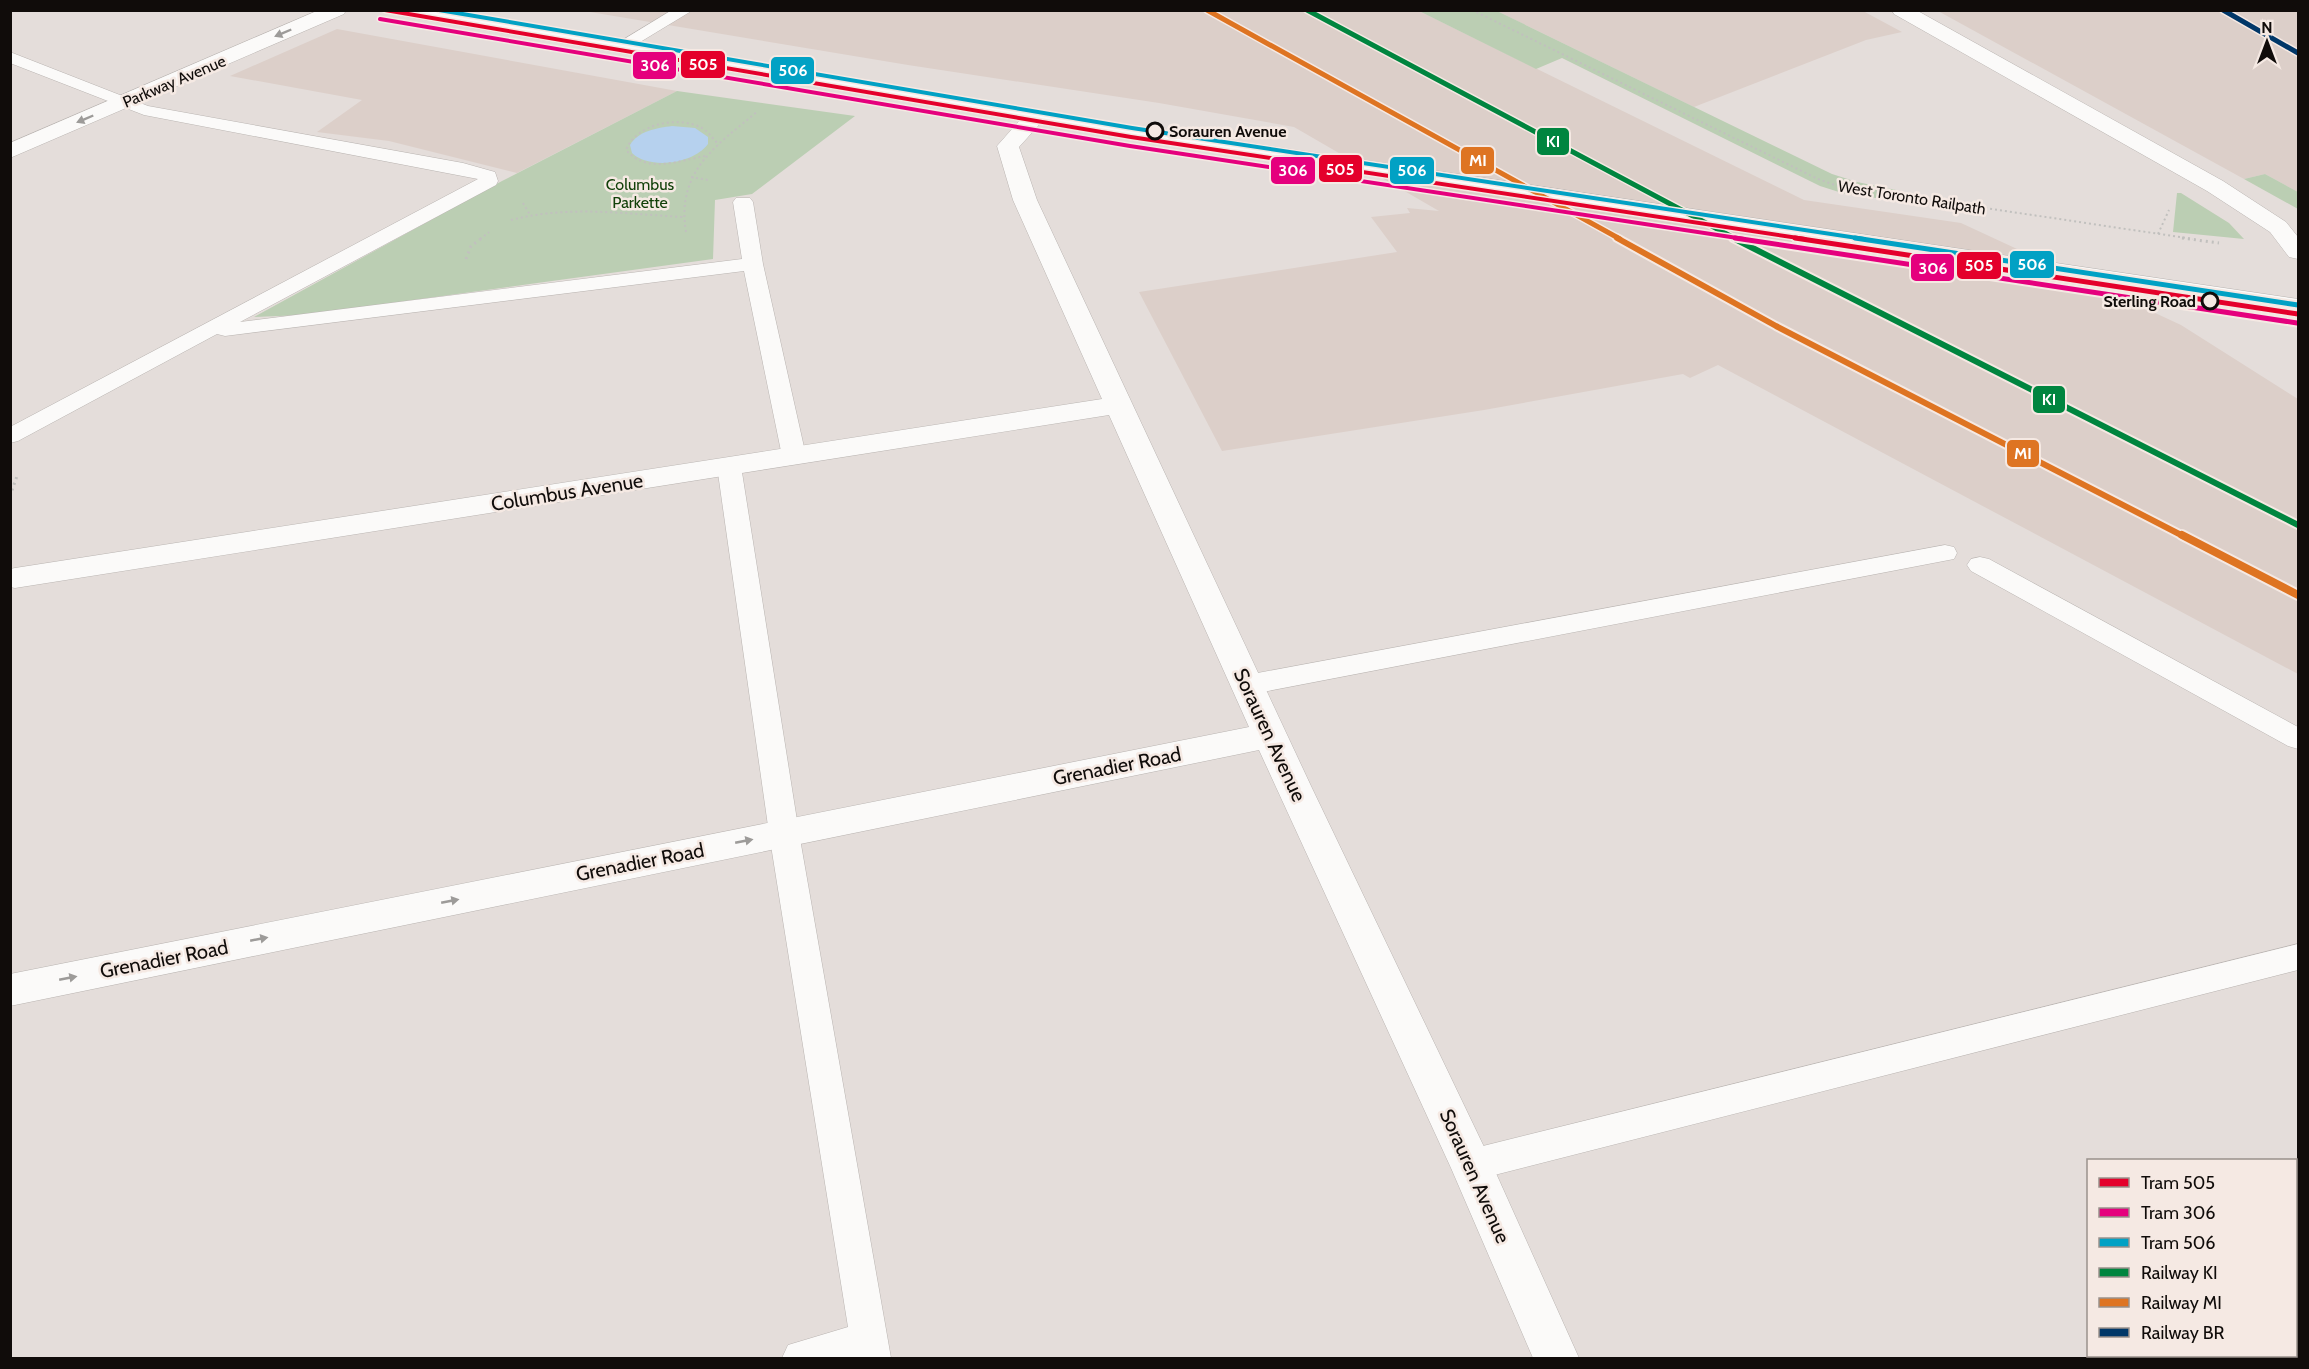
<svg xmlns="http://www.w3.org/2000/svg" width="2309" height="1369" viewBox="0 0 2309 1369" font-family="Cabin,sans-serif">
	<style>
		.built { fill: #dccfc9 }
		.green { fill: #bbceb3 }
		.water { fill: #b6d1ee }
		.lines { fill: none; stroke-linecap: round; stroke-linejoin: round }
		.lane-casing { stroke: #b9b4b1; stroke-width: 1 }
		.street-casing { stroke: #b9b4b1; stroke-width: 1 }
		.secondary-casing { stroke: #b9b4b1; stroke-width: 1 }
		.path-far1 { stroke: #c1c0be; stroke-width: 2; stroke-dasharray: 2 3; stroke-linecap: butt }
		.path { stroke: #c1c0be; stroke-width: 3; stroke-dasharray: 2 4; stroke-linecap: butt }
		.lane { fill: #fbfaf9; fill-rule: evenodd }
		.street { fill: #fbfaf9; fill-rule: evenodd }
		.secondary { fill: #fbfaf9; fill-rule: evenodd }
		.rail-1-far1-casing { stroke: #f5e9e3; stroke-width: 8 }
		.rail-1-casing { stroke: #f5e9e3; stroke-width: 10 }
		.rail-2-far2-casing { stroke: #f5e9e3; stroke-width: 8 }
		.rail-2-far1-casing { stroke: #f5e9e3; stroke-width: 10 }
		.rail-2-casing { stroke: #f5e9e3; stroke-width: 12 }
		.rail-3-casing { stroke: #f5e9e3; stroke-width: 8 }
		.rail-1-far1 { stroke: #00853f; stroke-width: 5 }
		.rail-1 { stroke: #00853f; stroke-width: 6 }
		.rail-2-far2 { stroke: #de7422; stroke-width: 5 }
		.rail-2-far1 { stroke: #de7422; stroke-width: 6 }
		.rail-2 { stroke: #de7422; stroke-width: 8 }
		.rail-3 { stroke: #003768; stroke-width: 5 }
		.tram-1-far1-casing { stroke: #f5e9e3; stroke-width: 7 }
		.tram-1-casing { stroke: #f5e9e3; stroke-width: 9 }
		.tram-2-far1-casing { stroke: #f5e9e3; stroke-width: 7 }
		.tram-2-casing { stroke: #f5e9e3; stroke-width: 9 }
		.tram-3-far1-casing { stroke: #f5e9e3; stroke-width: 7 }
		.tram-3-casing { stroke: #f5e9e3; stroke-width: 9 }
		.tram-1-far1 { stroke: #e4002b; stroke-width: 4 }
		.tram-1 { stroke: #e4002b; stroke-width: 5 }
		.tram-2-far1 { stroke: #e5007d; stroke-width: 4 }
		.tram-2 { stroke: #e5007d; stroke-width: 5 }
		.tram-3-far1 { stroke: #01a1c4; stroke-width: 4 }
		.tram-3 { stroke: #01a1c4; stroke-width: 5 }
		.oneway { fill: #9d9b99 }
		.stop-dot { fill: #f5e9e3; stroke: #100c0a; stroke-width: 3 }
		.labels { text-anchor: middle; stroke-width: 5; stroke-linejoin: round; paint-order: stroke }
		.far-street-label { font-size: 16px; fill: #100c0a; stroke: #f5e9e3 }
		.far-stop-label { font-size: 16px; font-weight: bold; fill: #100c0a; stroke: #f5e9e3; text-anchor: start }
		.far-park-label { font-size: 16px; fill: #12410a; stroke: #f5e9e3 }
		.street-label { font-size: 20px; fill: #100c0a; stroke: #f5e9e3 }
		.line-badge { stroke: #f5e9e3; stroke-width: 2 }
		.badge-label { font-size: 16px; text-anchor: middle; font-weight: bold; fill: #fff }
	</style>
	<rect width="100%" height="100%" fill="#e4ddda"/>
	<path class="built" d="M 584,11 L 1419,11 L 1804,200 L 1961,223 L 2181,325 L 2298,399 L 2298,674 L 1718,365 L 1690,378 L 1683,374 L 1484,410 L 1222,451 L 1139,292 L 1397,252 L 1371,217 L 1410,213 L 1407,208 L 1439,211 L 1294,127 L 1159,103 L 908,65 Z
		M 1497,11 L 1863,11 L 1902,32 L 1866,40 L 1694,107 Z
		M 1938,11 L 2298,11 L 2298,192 L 2265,174 L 2244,179 Z
		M 337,29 L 677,91 L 517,173 L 389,141 L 317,132 L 362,100 L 230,76 Z"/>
	<path class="green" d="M 1419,11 L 1497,11 L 1832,174 L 1857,182 L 1896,190 L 1896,201 L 1842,193 L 1820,186 L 1562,58 L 1536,69 Z
		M 677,91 L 855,116 L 752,194 L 715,200 L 713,259 L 304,315 L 254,317 L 502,181 Z
		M 2265,174 L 2298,192 L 2298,209 L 2244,179 Z
		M 2177,193 L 2181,193 L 2229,223 L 2244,239 L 2173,232 Z"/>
	<path class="water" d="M 672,126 L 695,128 L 708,137 L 708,144 C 693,164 650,170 632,153 L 630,145 C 638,131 657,128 672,126 Z"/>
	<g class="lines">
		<g class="lane-casing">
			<path id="lane" d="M 448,10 L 467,10 L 455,21 L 449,23 L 441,18 Z
				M 672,10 L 693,10 L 627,50 L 615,50 L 613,46 Z
				M 10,52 L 148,106 L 463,163 L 495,172 L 498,181 L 496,185 L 240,322 L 742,259 L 733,202 L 736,198 L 750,198 L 753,202 L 763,264 L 806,456 L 802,461 L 794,463 L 786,461 L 782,456 L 744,271 L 225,336 L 217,334 L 18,441 L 10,443 L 10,427 L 478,179 L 144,115 L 10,63 Z
				M 729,459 L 737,461 L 741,466 L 799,833 L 891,1358 L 782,1358 L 788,1345 L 848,1327 L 769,833 L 717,466 L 721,461 Z
				M 1945,545 L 1954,547 L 1957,553 L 1954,559 L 1247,695 L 1237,692 L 1233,685 L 1237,678 L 1247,675 Z
				M 1980,557 L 1989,559 L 2298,727 L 2298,749 L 2288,746 L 1971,571 L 1967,565 L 1971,559 Z
				M 2298,944 L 2298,970 L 1471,1181 L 1459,1176 L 1454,1165 L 1459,1154 L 1471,1149 Z"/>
		</g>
		<g class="street-casing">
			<path id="street" d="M 319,10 L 346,10 L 344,14 L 10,158 L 10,143 Z
				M 1892,10 L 1916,10 L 2223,181 L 2286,222 L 2298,237 L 2298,259 L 2289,257 L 2270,232 L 2207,191 L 1894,14 Z
				M 1036,110 L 1044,111 L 1047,116 L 1019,147 L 1037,200 L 1311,786 L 1486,1151 L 1579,1358 L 1533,1358 L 1451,1168 L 1259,750 L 10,1006 L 10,974 L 1249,727 L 1109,415 L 15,588 L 10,587 L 10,569 L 15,568 L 1102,399 L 1013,200 L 997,146 L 1028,111 Z"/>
		</g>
		<g class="secondary-casing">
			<path id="secondary" d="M 394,10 L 441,10 L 1134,126 L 2298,299 L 2298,315 L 1134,140 L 403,16 L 396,14 Z"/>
		</g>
		<path class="path-far1" d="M 1472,10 L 1818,179 L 1838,186 L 2193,239
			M 705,156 C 678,161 647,174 626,150 C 636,124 678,115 702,128 C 709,132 713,139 719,145
			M 691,177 L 708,180
			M 523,203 L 530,215
			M 511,220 C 568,205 625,214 683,217
			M 686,232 C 676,171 716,146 758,111
			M 2158,234 L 2169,210
			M 480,239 L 489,232"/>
		<path class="path" d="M 2182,238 L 2219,243
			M 466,259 L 471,246 L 482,238
			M 10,496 L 17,476"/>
		<use href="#lane" class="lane"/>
		<use href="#street" class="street"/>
		<use href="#secondary" class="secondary"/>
		<g class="rail-1-far1-casing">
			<path id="rail-1-far1" d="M 1307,10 L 1736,239"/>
		</g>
		<g class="rail-1-casing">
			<path id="rail-1" d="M 1733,238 L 2298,525"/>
		</g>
		<g class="rail-2-far2-casing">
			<path id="rail-2-far2" d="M 1207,10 L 1620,239"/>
		</g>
		<g class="rail-2-far1-casing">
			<path id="rail-2-far1" d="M 1617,238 L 1776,326 L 2185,537"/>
		</g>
		<g class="rail-2-casing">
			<path id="rail-2" d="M 2182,535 L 2298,595"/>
		</g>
		<g class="rail-3-casing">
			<path id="rail-3" d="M 2223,10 L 2298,53"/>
		</g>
		<use href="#rail-1-far1" class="rail-1-far1"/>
		<use href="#rail-1" class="rail-1"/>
		<use href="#rail-2-far2" class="rail-2-far2"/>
		<use href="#rail-2-far1" class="rail-2-far1"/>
		<use href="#rail-2" class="rail-2"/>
		<use href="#rail-3" class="rail-3"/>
		<g class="tram-1-far1-casing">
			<path id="tram-1-far1" d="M 385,10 L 1131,137 L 1805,239"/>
		</g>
		<g class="tram-1-casing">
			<path id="tram-1" d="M 1795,238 L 2298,314"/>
		</g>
		<g class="tram-2-far1-casing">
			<path id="tram-2-far1" d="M 380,19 L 1130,146 L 1744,239"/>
		</g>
		<g class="tram-2-casing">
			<path id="tram-2" d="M 1735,238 L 2297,323"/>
		</g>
		<g class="tram-3-far1-casing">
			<path id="tram-3-far1" d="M 439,10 L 1132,128 L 1864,239"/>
		</g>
		<g class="tram-3-casing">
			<path id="tram-3" d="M 1855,238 L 2298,305"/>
		</g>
		<use href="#tram-1-far1" class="tram-1-far1"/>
		<use href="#tram-1" class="tram-1"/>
		<use href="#tram-2-far1" class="tram-2-far1"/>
		<use href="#tram-2" class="tram-2"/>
		<use href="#tram-3-far1" class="tram-3-far1"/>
		<use href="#tram-3" class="tram-3"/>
	</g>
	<defs><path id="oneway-solid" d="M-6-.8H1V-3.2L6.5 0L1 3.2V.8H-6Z" transform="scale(1.5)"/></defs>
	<g class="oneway">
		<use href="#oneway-solid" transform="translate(283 33) rotate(157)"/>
		<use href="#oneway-solid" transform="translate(85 119) rotate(157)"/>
		<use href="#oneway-solid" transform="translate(744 841) rotate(-11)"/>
		<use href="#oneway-solid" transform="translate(450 901) rotate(-11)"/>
		<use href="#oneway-solid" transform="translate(259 939) rotate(-11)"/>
		<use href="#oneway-solid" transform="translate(68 978) rotate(-11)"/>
	</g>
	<g class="stop-dot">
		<circle cx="1155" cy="131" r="8"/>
		<circle cx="2210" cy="301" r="8"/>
	</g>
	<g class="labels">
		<g class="far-street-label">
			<text transform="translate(174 81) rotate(-23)" y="6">Parkway Avenue</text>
			<text transform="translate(1912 197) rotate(9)" y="6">West Toronto Railpath</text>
		</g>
		<g class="far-stop-label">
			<text x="1169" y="137">Sorauren Avenue</text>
			<text x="2196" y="307" text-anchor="end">Sterling Road</text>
		</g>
		<g class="far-park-label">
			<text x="640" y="190">Columbus<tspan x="640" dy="18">Parkette</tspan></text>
		</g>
		<g class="street-label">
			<text transform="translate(567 492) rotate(-9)" y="7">Columbus Avenue</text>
			<text transform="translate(1270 735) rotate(65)" y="7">Sorauren Avenue</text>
			<text transform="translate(1117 766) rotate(-11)" y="7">Grenadier Road</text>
			<text transform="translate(640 862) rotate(-11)" y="7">Grenadier Road</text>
			<text transform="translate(164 959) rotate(-11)" y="7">Grenadier Road</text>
			<text transform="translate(1475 1176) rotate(66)" y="7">Sorauren Avenue</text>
		</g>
	</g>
	<g class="line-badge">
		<rect x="680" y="50" width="46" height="29" rx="6" fill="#e4002b"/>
		<rect x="632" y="51" width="45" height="29" rx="6" fill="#e5007d"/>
		<rect x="770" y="56" width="45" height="29" rx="6" fill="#01a1c4"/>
		<rect x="1536" y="127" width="34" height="29" rx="6" fill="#00853f"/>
		<rect x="1460" y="146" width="35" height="29" rx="6" fill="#de7422"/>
		<rect x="1318" y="154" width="45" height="29" rx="6" fill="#e4002b"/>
		<rect x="1389" y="156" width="46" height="29" rx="6" fill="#01a1c4"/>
		<rect x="1270" y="156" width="46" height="29" rx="6" fill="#e5007d"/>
		<rect x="2009" y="250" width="46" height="29" rx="6" fill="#01a1c4"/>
		<rect x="1956" y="251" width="46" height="29" rx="6" fill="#e4002b"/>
		<rect x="1910" y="253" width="45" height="29" rx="6" fill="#e5007d"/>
		<rect x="2032" y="385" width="34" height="29" rx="6" fill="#00853f"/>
		<rect x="2006" y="439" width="34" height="29" rx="6" fill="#de7422"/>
	</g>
	<g class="badge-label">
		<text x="703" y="70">505</text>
		<text x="655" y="71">306</text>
		<text x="793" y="76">506</text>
		<text x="1553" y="147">KI</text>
		<text x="1478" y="166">MI</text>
		<text x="1340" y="175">505</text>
		<text x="1412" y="176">506</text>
		<text x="1293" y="176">306</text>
		<text x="2032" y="270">506</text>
		<text x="1979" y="271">505</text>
		<text x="1933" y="274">306</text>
		<text x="2049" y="405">KI</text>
		<text x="2023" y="459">MI</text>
	</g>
	<rect width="2309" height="1369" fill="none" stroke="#100c0a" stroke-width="24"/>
	<rect x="2087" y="1159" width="210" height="198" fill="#f5e9e3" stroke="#99918c" stroke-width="1.5"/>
	<rect x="2099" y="1178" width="30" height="9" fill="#e4002b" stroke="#99918c" stroke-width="1.5"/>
	<text x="2141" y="1189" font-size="18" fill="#100c0a">Tram 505</text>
	<rect x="2099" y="1208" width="30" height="9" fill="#e5007d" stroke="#99918c" stroke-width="1.5"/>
	<text x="2141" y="1219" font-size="18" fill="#100c0a">Tram 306</text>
	<rect x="2099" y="1238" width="30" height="9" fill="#01a1c4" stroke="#99918c" stroke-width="1.5"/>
	<text x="2141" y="1249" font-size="18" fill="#100c0a">Tram 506</text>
	<rect x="2099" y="1268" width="30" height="9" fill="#00853f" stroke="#99918c" stroke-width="1.5"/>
	<text x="2141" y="1279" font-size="18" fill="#100c0a">Railway KI</text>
	<rect x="2099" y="1298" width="30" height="9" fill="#de7422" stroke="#99918c" stroke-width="1.5"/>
	<text x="2141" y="1309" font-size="18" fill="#100c0a">Railway MI</text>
	<rect x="2099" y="1328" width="30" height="9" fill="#003768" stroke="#99918c" stroke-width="1.5"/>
	<text x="2141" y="1339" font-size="18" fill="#100c0a">Railway BR</text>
	<g transform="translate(2267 42)" stroke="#f5e9e3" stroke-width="4.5" paint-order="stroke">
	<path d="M0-4.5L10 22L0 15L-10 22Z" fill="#100c0a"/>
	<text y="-9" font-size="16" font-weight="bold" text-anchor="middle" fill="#100c0a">N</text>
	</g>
</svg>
